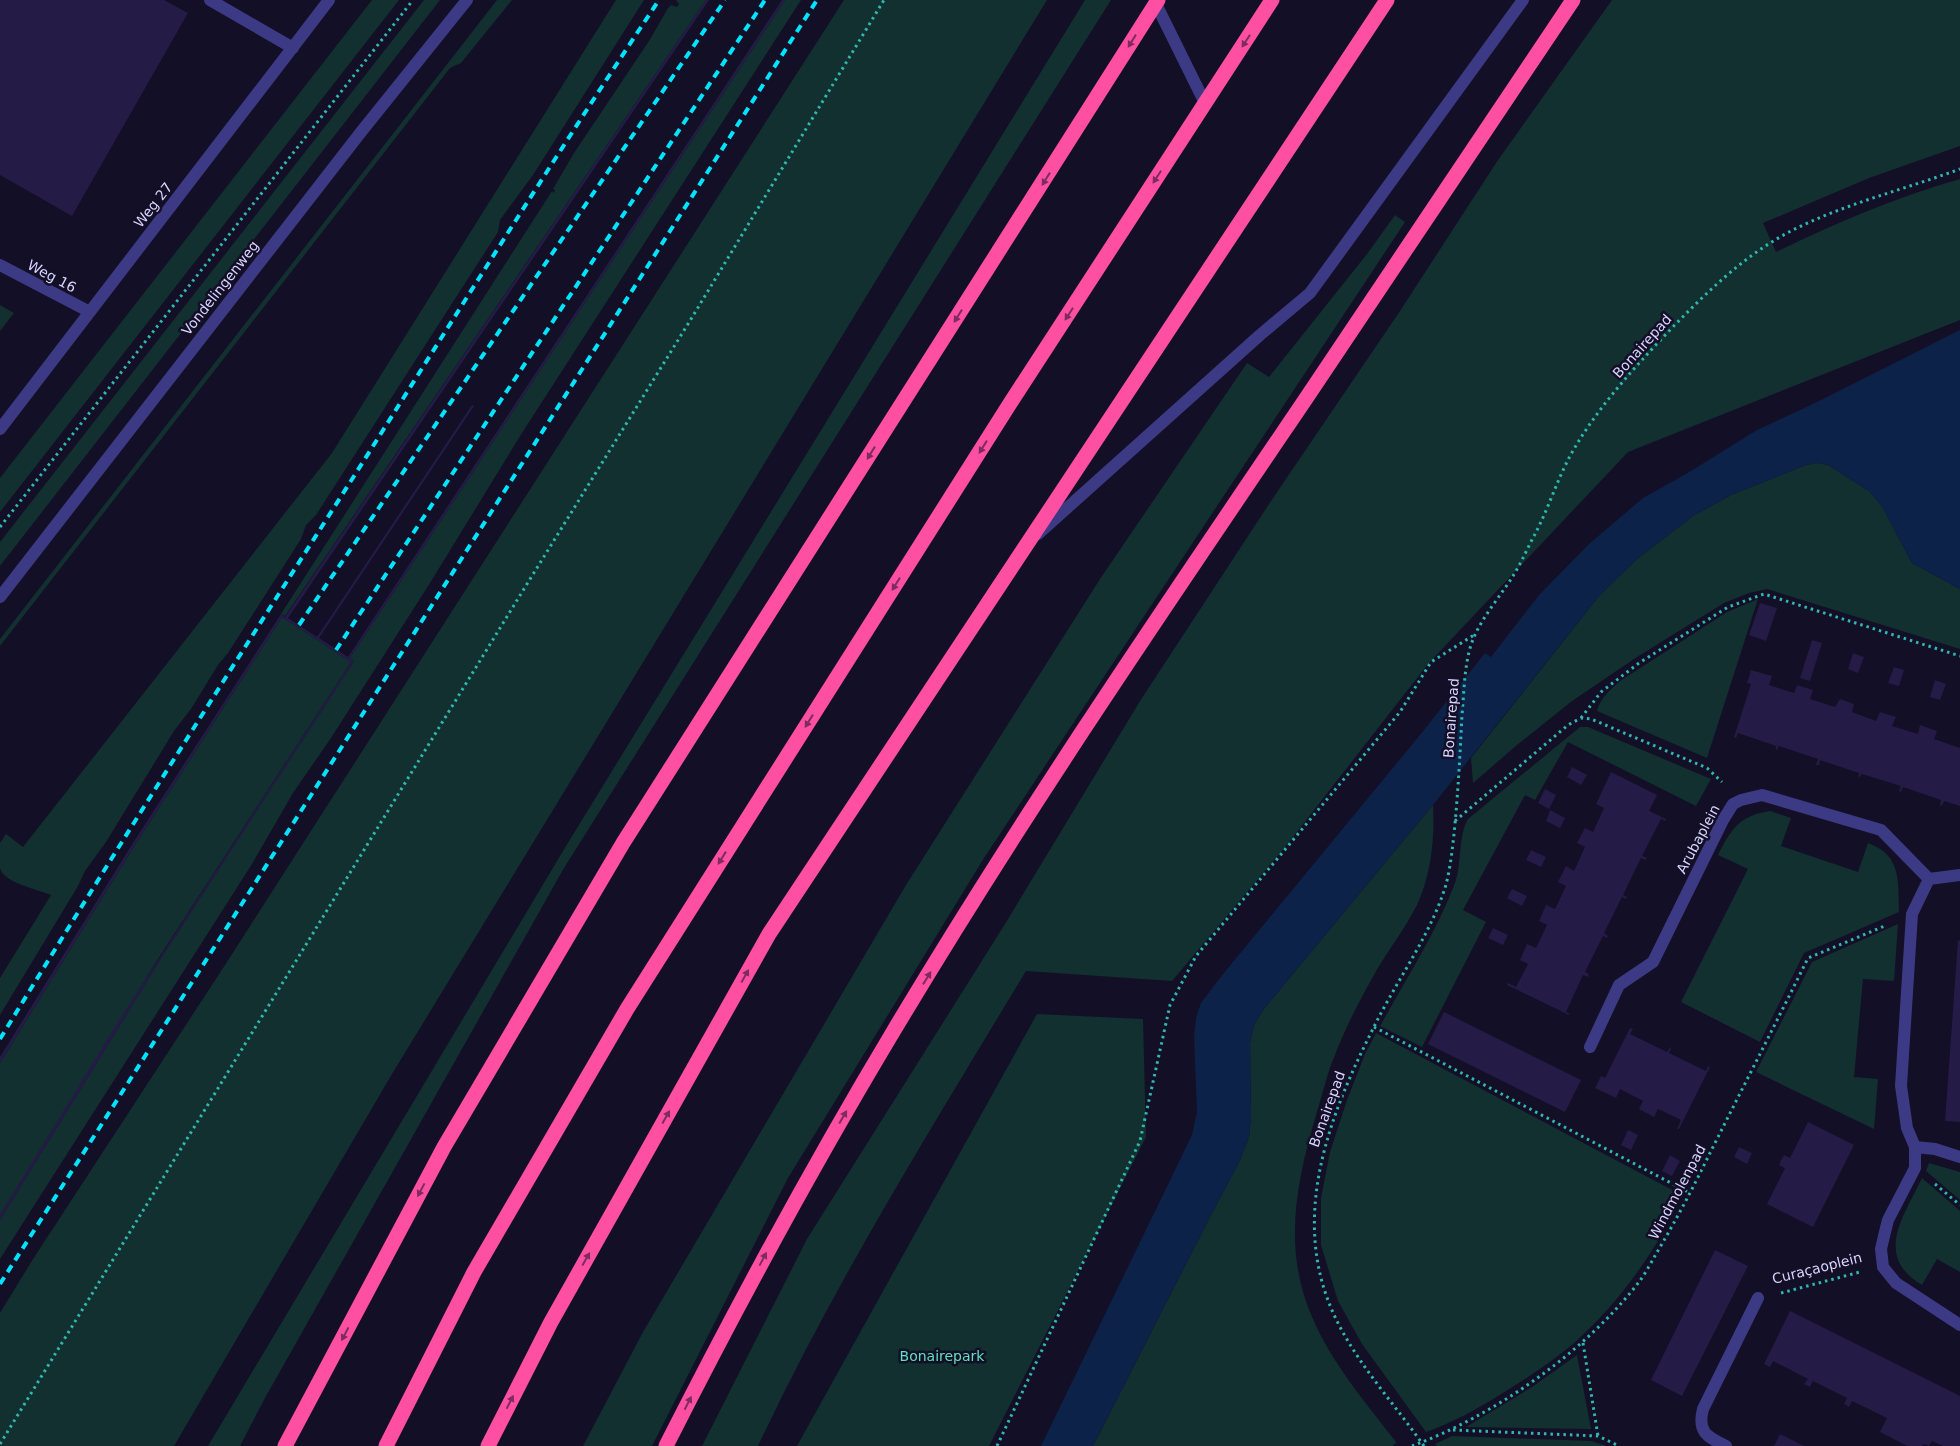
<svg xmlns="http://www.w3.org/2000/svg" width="1960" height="1446" viewBox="0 0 1960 1446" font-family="'DejaVu Sans',sans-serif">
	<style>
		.green { fill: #12302f }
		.water { fill: #0c2248 }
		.building { fill: #241b47 }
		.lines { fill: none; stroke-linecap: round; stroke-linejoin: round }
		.path { stroke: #2fb8b0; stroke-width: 3; stroke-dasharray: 2.5 4; stroke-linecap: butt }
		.service { stroke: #3d3a85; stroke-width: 12 }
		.minor { stroke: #3d3a85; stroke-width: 12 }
		.tertiary { stroke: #3d3a85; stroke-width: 12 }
		.motorway { stroke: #ff4fa3; stroke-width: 15 }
		.rail { stroke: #00e5ff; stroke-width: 4; stroke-dasharray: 8 6; stroke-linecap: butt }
		.oneway { fill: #7d2c5e }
		.labels { text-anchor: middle; stroke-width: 5; stroke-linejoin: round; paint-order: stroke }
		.street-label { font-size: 14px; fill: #d9d4ff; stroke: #130f26 }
		.park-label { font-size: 14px; fill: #5fe0c0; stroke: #130f26 }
	</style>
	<rect width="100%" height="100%" fill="#130f26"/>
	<path class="green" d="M 372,0 L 399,0 L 0,512 L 0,478 Z
		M 424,0 L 440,0 L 0,566 L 0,542 Z
		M 497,0 L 512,0 L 461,63 L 450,68 L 0,646 L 0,639 Z
		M 616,0 L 644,0 L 533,175 L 500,220 L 498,232 L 316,515 L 306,525 L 301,539 L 228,653 L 218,665 L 191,709 L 174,731 L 106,842 L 85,871 L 78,886 L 0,1015 L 0,978 L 51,895 C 39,890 2,882 0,868 C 0,860 0,851 0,843 L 6,834 L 23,847 L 332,453 Z
		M 676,0 L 706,0 L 285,616 L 281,614 L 552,191 L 554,193 L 555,190 L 553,189 L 574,153 L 649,41 L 668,8 L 671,5 L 677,7 L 679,4 Z
		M 785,0 L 801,0 L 522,433 L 430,583 L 331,738 L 293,793 L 252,864 L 0,1259 L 0,1220 L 160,960 L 354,661 L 350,658 Z
		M 844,0 L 1047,0 L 392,1074 L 174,1446 L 0,1446 L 0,1313 L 33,1259 L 225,965 Z
		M 1085,0 L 1111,0 L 564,868 L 265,1398 L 240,1446 L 208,1446 L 566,846 Z
		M 1612,0 L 1960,0 L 1960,146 L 1869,178 L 1763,223 L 1776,252 C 1838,222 1894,198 1960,179 L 1960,320 L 1628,452 L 1428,664 L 1286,846 L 1172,981 L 1026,971 C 932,1127 835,1282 758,1446 L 702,1446 L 807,1239 L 1005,924 L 1140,701 L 1271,501 L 1400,311 L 1498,160 Z
		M 1395,215 L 1405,222 L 984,858 L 788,1178 L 652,1446 L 583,1446 L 643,1332 L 906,885 L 1100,579 L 1247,363 L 1269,377 L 1367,254 Z
		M 0,305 L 14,313 L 0,331 Z
		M 1818,463 L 1828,465 L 1869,491 L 1882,506 L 1912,563 L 1960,589 L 1960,649 L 1767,589 L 1749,593 L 1724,603 L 1637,657 L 1572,701 L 1517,745 L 1473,783 L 1471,758 L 1599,596 L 1637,559 L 1693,516 L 1731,495 L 1806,465 Z
		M 1758,599 L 1707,758 L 1597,711 C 1600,698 1611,689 1620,681 L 1727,612 Z
		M 282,617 L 351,662 L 158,959 L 0,1215 L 0,1063 L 133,848 Z
		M 1580,727 L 1588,727 L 1711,779 L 1696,806 L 1568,742 L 1535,800 L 1525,795 L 1463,910 L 1486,922 L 1422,1047 L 1380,1026 C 1406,979 1436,933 1455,883 C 1462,864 1458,835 1468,819 Z
		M 1433,805 C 1435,838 1431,875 1417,905 C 1405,929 1388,950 1375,973 C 1360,1000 1346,1026 1335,1055 C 1327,1073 1323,1093 1317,1112 C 1296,1182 1282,1250 1313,1319 C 1333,1365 1366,1403 1396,1442 L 1395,1444 L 1392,1446 L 1093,1446 L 1210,1217 L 1240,1160 L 1249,1137 L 1251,1116 L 1250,1043 L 1254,1025 L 1263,1010 Z
		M 1770,811 L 1791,818 L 1781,846 L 1858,872 L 1868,843 C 1902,855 1898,882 1899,912 L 1804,953 L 1760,1042 L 1681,1002 L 1748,869 L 1718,855 C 1732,828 1739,816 1770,811 Z
		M 1898,924 L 1894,981 L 1863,979 L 1854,1077 L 1878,1079 L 1874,1129 L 1756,1072 L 1812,962 Z
		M 1037,1014 L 1143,1019 L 1146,1137 L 989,1446 L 797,1446 Z
		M 1376,1033 L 1678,1193 C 1673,1205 1670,1220 1663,1232 C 1640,1273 1608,1313 1573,1344 C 1549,1364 1524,1380 1498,1396 C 1475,1410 1452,1423 1426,1432 L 1362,1344 L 1338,1301 L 1321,1245 L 1321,1198 L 1330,1152 L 1347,1100 L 1365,1054 Z
		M 1929,1163 L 1960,1172 L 1960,1200 L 1926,1171 Z
		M 1922,1178 L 1960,1211 L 1960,1272 L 1937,1259 L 1922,1285 C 1873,1256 1904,1216 1922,1178 Z
		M 1577,1355 L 1591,1429 L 1466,1427 L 1532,1387 Z
		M 1452,1436 L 1591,1441 L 1607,1446 L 1437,1446 L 1435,1444 Z"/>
	<path class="water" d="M 1960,330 L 1960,589 L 1912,563 L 1882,506 L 1869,491 L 1828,465 L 1818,463 L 1806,465 L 1731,495 L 1693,516 L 1637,559 L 1599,596 L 1433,805 L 1263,1010 L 1254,1025 L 1250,1043 L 1251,1116 L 1249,1137 L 1240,1160 L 1210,1217 L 1093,1446 L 1041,1446 L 1192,1135 L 1197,1112 L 1194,1036 L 1196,1018 L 1201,1003 L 1219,979 L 1424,730 L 1485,653 L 1491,657 L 1539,595 L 1589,544 L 1643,498 L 1686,474 L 1757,430 L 1815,403 Z"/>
	<path class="building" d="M 0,0 L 164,0 L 188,13 L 72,216 L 0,175 Z
		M 706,0 L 709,0 L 288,618 L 317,637 L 472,405 L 474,406 L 319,638 L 348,657 L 782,0 L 785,0 L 350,658 L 354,661 L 160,960 L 0,1220 L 0,1215 L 114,1028 L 351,662 L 282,617 L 133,848 L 0,1063 L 0,1057 L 131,846 L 281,614 L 285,617 Z
		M 1760,603 L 1777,608 L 1766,641 L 1749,635 Z
		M 1812,640 L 1822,643 L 1810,681 L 1800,678 Z
		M 1853,653 L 1864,657 L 1858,673 L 1848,669 Z
		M 1894,667 L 1904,670 L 1899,686 L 1888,683 Z
		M 1751,670 L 1772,676 L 1769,685 L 1794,693 L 1797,685 L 1813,690 L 1810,699 L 1835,707 L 1840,699 L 1854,704 L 1852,712 L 1876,721 L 1880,712 L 1896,717 L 1892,726 L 1918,734 L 1920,725 L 1937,731 L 1934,739 L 1960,748 L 1960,806 L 1944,801 L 1942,806 L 1940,805 L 1941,800 L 1903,787 L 1901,792 L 1899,791 L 1901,786 L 1862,774 L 1858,778 L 1859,773 L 1820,760 L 1819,765 L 1816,765 L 1818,759 L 1779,746 L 1776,751 L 1776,746 L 1738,733 L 1736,738 L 1734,737 L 1751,684 L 1747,683 Z
		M 1935,680 L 1946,684 L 1940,700 L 1930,697 Z
		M 1572,767 L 1587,775 L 1581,785 L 1567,777 Z
		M 1611,772 L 1657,795 L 1649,811 L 1666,819 L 1665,821 L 1661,819 L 1642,856 L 1647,858 L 1645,860 L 1641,858 L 1623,895 L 1627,897 L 1626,899 L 1622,897 L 1604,933 L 1608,936 L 1607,938 L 1603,936 L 1585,972 L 1589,974 L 1588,977 L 1583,975 L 1566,1012 L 1570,1014 L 1569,1015 L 1507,985 L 1508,983 L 1516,987 L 1528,964 L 1520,960 L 1527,944 L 1536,948 L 1547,925 L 1539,921 L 1546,905 L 1555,909 L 1566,886 L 1558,882 L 1566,866 L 1574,871 L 1585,847 L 1577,843 L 1585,828 L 1593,832 L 1604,808 L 1596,804 Z
		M 1545,789 L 1556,795 L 1549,809 L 1538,803 Z
		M 1550,810 L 1565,818 L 1560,828 L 1546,821 Z
		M 1531,850 L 1546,857 L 1541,867 L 1526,860 Z
		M 1512,889 L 1527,896 L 1522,906 L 1507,898 Z
		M 1493,928 L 1508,935 L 1503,945 L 1488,938 Z
		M 1958,940 L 1960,941 L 1960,1122 L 1945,1121 Z
		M 1444,1012 L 1581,1080 L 1565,1112 L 1428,1044 Z
		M 1630,1028 L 1633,1029 L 1630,1034 L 1667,1052 L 1670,1047 L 1671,1048 L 1669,1053 L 1706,1071 L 1708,1066 L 1710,1067 L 1679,1129 L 1677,1129 L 1681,1120 L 1658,1109 L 1654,1117 L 1639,1109 L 1643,1101 L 1620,1089 L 1616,1098 L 1595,1088 L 1601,1076 L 1605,1078 Z
		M 1808,1122 L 1854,1145 L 1813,1227 L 1767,1204 L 1785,1168 L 1779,1165 L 1781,1160 L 1784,1155 L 1790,1158 Z
		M 1628,1130 L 1638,1135 L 1631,1150 L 1621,1145 Z
		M 1739,1147 L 1752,1153 L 1747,1164 L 1734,1157 Z
		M 1670,1155 L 1680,1161 L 1672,1176 L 1662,1171 Z
		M 1715,1250 L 1748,1266 L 1682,1396 L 1651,1380 Z
		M 1790,1311 L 1960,1396 L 1960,1446 L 1943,1446 L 1932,1441 L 1929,1446 L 1924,1444 L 1922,1446 L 1907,1446 L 1880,1432 L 1887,1418 L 1852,1401 L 1849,1407 L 1844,1404 L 1847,1398 L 1813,1381 L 1810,1387 L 1804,1384 L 1808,1379 L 1773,1361 L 1770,1367 L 1764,1364 Z
		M 1780,1434 L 1804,1446 L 1774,1446 Z"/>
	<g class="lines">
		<path class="path" d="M 0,527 L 413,0
			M 1581,718 L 1601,692 L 1639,663 L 1728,607 L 1764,594 L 1960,656
			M 1455,821 L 1568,725 L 1581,718 L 1591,719 L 1707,768 L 1722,782
			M 1374,1027 L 1690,1193
			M 1935,1184 L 1960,1205
			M 1781,1293 L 1860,1272
			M 1583,1343 L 1598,1436
			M 1453,1430 L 1598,1436 L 1619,1446
			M 0,1444 L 527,584 L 688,324 L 884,0
			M 997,1446 L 1140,1141 L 1170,1005 L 1196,956 L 1400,712 L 1431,662 L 1474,635
			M 1412,1446 C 1495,1415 1584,1353 1639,1282 C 1645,1274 1651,1263 1656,1254 C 1675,1222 1692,1190 1708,1157 C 1741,1091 1775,1025 1808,958 L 1887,925
			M 1424,1446 C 1396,1406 1360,1367 1338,1323 C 1285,1219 1331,1110 1380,1015 C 1402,973 1430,934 1445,888 C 1450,871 1452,852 1454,834 C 1458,794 1460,755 1462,715 C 1464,694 1464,673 1469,652 C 1476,622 1501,597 1516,571 C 1523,559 1528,547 1534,536 C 1549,508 1558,476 1574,449 C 1599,406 1634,368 1668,332 C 1705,294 1742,257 1789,232 C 1843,204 1903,190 1960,169"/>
		<path class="service" d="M 210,0 L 293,48
			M 1156,4 L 1205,103
			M 0,265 L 90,312
			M 0,429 L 329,0
			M 1038,534 L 1260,335 L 1310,293 L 1523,0"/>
		<path class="minor" d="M 1929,879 L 1960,875
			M 1590,1047 L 1619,985 L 1653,962 L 1723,820 L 1733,804 L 1741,800 L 1762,795 L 1881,830 L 1929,879 L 1912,914 L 1901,1086 L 1907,1128 L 1915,1147
			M 1960,1157 L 1935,1149 L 1915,1147 L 1915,1168 L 1888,1220 L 1884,1236 L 1881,1249 L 1883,1267 L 1896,1283 L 1960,1325
			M 1726,1446 C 1707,1437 1697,1432 1703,1409 L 1758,1298"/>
		<path class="tertiary" d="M 0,597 L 361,132 L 467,0"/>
		<path class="motorway" d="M 285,1446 L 444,1147 L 623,843 L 1158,0
			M 386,1446 L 474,1272 L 627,1009 L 1009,405 L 1272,0
			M 488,1446 L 551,1322 L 769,934 L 1387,0
			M 666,1446 C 737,1306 812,1167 893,1032 C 1022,816 1164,608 1305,400 C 1395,267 1483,133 1573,0"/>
		<path class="rail" d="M 299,625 L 725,0
			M 336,650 L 765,0
			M 0,1039 C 116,849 236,661 356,473 C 456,315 555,156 659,0
			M 0,1284 L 817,0"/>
	</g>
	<defs><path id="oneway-solid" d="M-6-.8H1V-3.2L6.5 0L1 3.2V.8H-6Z" transform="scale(1.25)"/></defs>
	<g class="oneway">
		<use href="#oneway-solid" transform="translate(1132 41) rotate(122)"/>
		<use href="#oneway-solid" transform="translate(1246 41) rotate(123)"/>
		<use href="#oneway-solid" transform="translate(1157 177) rotate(123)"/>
		<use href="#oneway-solid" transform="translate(1046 179) rotate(122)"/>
		<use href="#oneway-solid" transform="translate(1069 314) rotate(123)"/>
		<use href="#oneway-solid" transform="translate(958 316) rotate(122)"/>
		<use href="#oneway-solid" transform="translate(983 447) rotate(122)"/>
		<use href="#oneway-solid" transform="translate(871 453) rotate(122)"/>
		<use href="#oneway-solid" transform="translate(896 584) rotate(122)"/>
		<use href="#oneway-solid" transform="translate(809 721) rotate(122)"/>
		<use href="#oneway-solid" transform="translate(722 858) rotate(122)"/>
		<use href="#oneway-solid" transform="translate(745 976) rotate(-61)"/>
		<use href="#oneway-solid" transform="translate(927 978) rotate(-58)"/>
		<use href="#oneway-solid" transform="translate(666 1117) rotate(-61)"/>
		<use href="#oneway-solid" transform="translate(843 1117) rotate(-60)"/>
		<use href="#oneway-solid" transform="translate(421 1190) rotate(118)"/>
		<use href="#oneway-solid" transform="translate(586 1259) rotate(-61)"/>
		<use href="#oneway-solid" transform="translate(763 1259) rotate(-62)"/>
		<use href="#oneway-solid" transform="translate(345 1334) rotate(118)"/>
		<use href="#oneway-solid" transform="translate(510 1402) rotate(-63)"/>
		<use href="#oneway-solid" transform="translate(688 1403) rotate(-63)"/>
	</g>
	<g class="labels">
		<g class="street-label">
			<text transform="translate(153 205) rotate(-52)" y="5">Weg 27</text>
			<text transform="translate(52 276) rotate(28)" y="5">Weg 16</text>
			<text transform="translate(220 288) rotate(-52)" y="5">Vondelingenweg</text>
			<text transform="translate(1642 346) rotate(-48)" y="5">Bonairepad</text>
			<text transform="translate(1451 718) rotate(-86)" y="5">Bonairepad</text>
			<text transform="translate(1698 839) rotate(-62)" y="5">Arubaplein</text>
			<text transform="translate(1327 1109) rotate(-70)" y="5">Bonairepad</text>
			<text transform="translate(1677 1192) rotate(-62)" y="5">Windmolenpad</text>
			<text transform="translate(1817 1268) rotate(-14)" y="5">Curaçaoplein</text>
		</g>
		<g class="park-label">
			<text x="942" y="1361">Bonairepark</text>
		</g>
	</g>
</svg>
